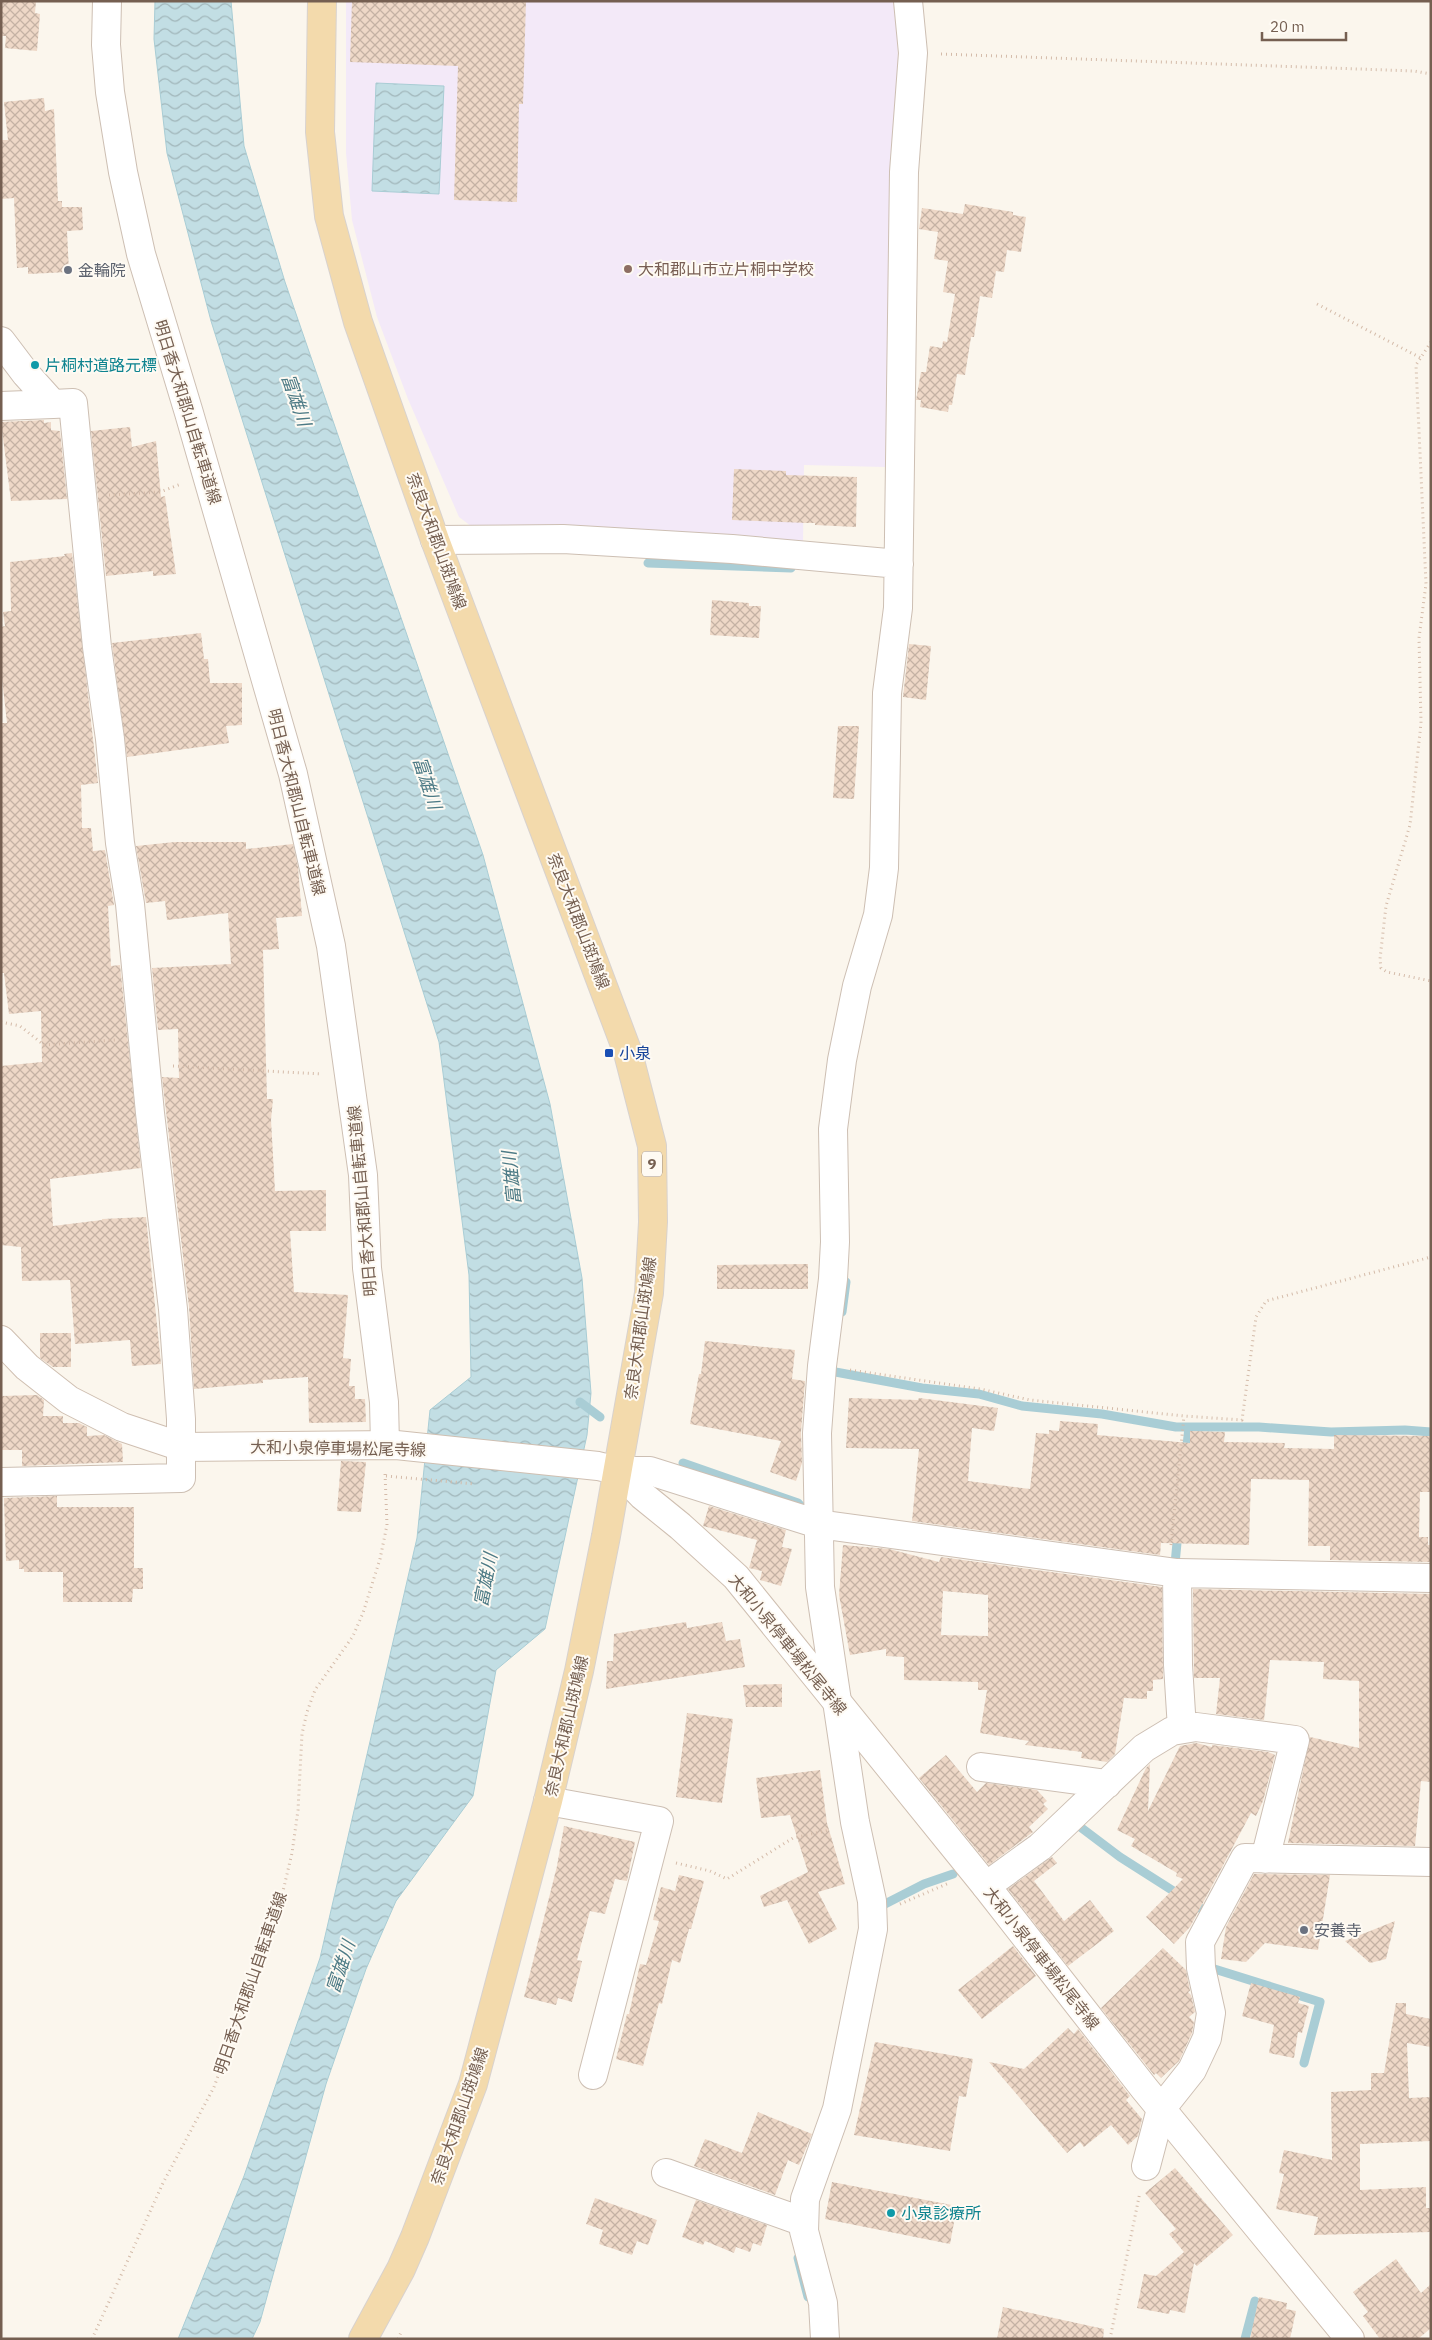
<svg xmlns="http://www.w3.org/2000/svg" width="1432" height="2340" viewBox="0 0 1432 2340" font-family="'IBM Plex Sans','Noto Sans JP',sans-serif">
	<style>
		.education { fill: #f3e9f8 }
		.water { fill: url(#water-waves); stroke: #a9cdd5 }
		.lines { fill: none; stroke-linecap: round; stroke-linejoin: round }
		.stream { stroke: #a9cdd5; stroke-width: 9 }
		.building { fill: url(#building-cross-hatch); fill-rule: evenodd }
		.minor-casing { stroke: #cdbfb3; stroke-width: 30 }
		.secondary-casing { stroke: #cfbfb1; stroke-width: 30 }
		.primary-casing { stroke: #d8d2ce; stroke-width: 30 }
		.path { stroke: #d4bba9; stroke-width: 3; stroke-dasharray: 1 4; stroke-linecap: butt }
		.minor { stroke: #fff; stroke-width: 28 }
		.secondary { stroke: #fff; stroke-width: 28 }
		.primary { stroke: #f3daac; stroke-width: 28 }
		.education-dot { fill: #8d6e63; stroke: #fefaf3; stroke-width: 2 }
		.worship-dot { fill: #6b7280; stroke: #fefaf3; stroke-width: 2 }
		.culture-dot { fill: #0f9aa8; stroke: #fefaf3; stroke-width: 2 }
		.transit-dot { fill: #1a4fb4; stroke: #fefaf3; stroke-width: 2 }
		.labels { text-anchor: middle; stroke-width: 4; stroke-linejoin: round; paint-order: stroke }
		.shield { fill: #fefaf3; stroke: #9e8e82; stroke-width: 1 }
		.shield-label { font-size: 15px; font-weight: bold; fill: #755f51 }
		.education-label { font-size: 16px; fill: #785e54; stroke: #fefaf3; text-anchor: start }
		.worship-label { font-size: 16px; fill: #5b616d; stroke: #fefaf3; text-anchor: start }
		.culture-label { font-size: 16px; fill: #0d838f; stroke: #fefaf3; text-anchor: start }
		.street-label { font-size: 16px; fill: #755f51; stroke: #fefaf3 }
		.transit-label { font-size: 16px; fill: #164399; stroke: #fefaf3; text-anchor: start }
		.water-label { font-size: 18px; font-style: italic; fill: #4c7a85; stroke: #fefaf3 }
	</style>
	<defs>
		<pattern id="water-waves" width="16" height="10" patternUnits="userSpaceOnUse" patternTransform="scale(1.25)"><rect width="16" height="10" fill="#c2dee4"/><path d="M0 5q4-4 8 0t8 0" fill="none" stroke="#a2b7bb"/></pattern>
		<pattern id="building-cross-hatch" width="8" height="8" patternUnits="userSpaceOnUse" patternTransform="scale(1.25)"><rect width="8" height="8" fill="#eed8c7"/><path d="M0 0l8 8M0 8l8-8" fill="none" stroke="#c5b2a4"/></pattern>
	</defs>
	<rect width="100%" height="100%" fill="#fbf6ed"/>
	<path class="education" d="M 346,1 L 897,1 L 898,69 L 885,467 L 804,465 L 803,544 L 505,526 L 471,526 L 459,517 L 408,399 L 377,317 L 352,220 L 346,153 Z"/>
	<path class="water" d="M 155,1 L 231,1 L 244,146 L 285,282 L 483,855 L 550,1104 L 582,1278 L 591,1393 L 587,1435 L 545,1629 L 496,1670 L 473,1796 L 396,1901 L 366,1969 L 326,2084 L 260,2322 L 252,2339 L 178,2339 L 244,2176 L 320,1958 L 417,1538 L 430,1410 L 471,1377 L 469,1275 L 439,1042 L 211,321 L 167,153 L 154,39 Z
		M 376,83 L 444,86 L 439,194 L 372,191 Z"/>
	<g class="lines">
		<path class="stream" d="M 648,563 L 791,568
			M 842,1312 L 846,1282
			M 830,1371 L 922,1388 L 979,1394 L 1022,1406 L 1102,1414 L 1176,1427 L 1259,1427 L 1331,1432 L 1405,1430 L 1431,1432
			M 580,1402 L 600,1417
			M 1186,1455 L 1189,1427
			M 683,1463 L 798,1503 L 805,1511
			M 1175,1564 L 1178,1532
			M 1071,1820 L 1120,1857 L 1211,1915
			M 883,1905 L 924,1884 L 953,1874
			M 1206,1963 L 1208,1967 L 1320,2002 L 1304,2063
			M 798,2258 L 808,2297
			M 1245,2339 L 1255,2301"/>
	</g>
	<path class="building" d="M 1,1 L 36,1 L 35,13 L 40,14 L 37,51 L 5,48 L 6,36 L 1,36 Z
		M 352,1 L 526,1 L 523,104 L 519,104 L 517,202 L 454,200 L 458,66 L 350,62 Z
		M 44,98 L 45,111 L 54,109 L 58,201 L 62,201 L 62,207 L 82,207 L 83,230 L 67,231 L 69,272 L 28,274 L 28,267 L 17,268 L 14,198 L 1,199 L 1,140 L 8,140 L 4,102 Z
		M 965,204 L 1013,212 L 1013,215 L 1026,217 L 1021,252 L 1007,250 L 1004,272 L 996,271 L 992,298 L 980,296 L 974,337 L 971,337 L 965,375 L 957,374 L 952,405 L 949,405 L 948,412 L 920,407 L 921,400 L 916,400 L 921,372 L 926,372 L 930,346 L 942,348 L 943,341 L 947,342 L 955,294 L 943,292 L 948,261 L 934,259 L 938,232 L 919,229 L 922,208 L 963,214 Z
		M 44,420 L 44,423 L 51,422 L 51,430 L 60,431 L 67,499 L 11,501 L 1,422 Z
		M 130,427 L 132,447 L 156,441 L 161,497 L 165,496 L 176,574 L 153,576 L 153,571 L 106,576 L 91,431 Z
		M 734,469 L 786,471 L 786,475 L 857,477 L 856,527 L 815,525 L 815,523 L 807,523 L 732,520 Z
		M 72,553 L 98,783 L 81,785 L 82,828 L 91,828 L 93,851 L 105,850 L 114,905 L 108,906 L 111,966 L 120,965 L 141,1168 L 50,1179 L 53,1226 L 102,1220 L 102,1219 L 146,1217 L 161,1364 L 132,1366 L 130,1340 L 75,1344 L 70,1280 L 22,1281 L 21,1247 L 1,1245 L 1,1066 L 42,1062 L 41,1011 L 9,1014 L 4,973 L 1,973 L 1,723 L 7,723 L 1,670 L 1,627 L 5,626 L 3,612 L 11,611 L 10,562 L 65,556 L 64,554 Z
		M 712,600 L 749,603 L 749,606 L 761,606 L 759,638 L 710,635 Z
		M 201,633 L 204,659 L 208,659 L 210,683 L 242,683 L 242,725 L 226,726 L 229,743 L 127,757 L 112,643 Z
		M 909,644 L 931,646 L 926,700 L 903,697 Z
		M 838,726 L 859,726 L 854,799 L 833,798 Z
		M 175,842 L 246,842 L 246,849 L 293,844 L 298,867 L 302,916 L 276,918 L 279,949 L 263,950 L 267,1099 L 273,1099 L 271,1120 L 275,1191 L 326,1190 L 326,1231 L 290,1231 L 294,1292 L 348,1295 L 343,1358 L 351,1359 L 349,1386 L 355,1386 L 355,1399 L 365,1399 L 366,1422 L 309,1423 L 308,1377 L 263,1380 L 263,1383 L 194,1389 L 189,1307 L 162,1077 L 179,1078 L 178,1029 L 158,1030 L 152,968 L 231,964 L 228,913 L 167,920 L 165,901 L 146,903 L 136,846 Z
		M 808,1264 L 808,1289 L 717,1289 L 717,1265 Z
		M 40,1333 L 71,1333 L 71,1367 L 53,1367 L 40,1358 Z
		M 705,1341 L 795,1350 L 792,1379 L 805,1381 L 801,1432 L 802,1463 L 796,1481 L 770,1472 L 781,1441 L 690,1424 L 699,1374 L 701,1374 Z
		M 37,1395 L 44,1400 L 43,1416 L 63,1416 L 63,1423 L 79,1423 L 87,1427 L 87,1436 L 104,1435 L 122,1444 L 123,1462 L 22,1466 L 22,1450 L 1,1450 L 1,1396 Z
		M 849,1398 L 918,1400 L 919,1398 L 998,1408 L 994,1431 L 972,1428 L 968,1481 L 1030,1489 L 1036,1433 L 1049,1434 L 1049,1430 L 1059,1431 L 1060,1421 L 1098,1424 L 1097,1435 L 1190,1443 L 1190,1431 L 1225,1432 L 1224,1442 L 1285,1443 L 1284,1448 L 1334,1449 L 1334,1435 L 1431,1436 L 1431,1492 L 1420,1492 L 1419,1537 L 1428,1537 L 1428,1545 L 1431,1545 L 1431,1562 L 1330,1560 L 1330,1546 L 1308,1546 L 1309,1480 L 1251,1479 L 1249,1545 L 1161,1543 L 1160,1555 L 912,1521 L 919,1449 L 846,1448 Z
		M 341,1461 L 366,1462 L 361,1512 L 337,1511 Z
		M 57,1496 L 57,1507 L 134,1507 L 134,1568 L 143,1568 L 143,1589 L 133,1589 L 132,1602 L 63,1602 L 63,1572 L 24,1572 L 24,1569 L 19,1569 L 19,1560 L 6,1561 L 4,1498 Z
		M 709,1506 L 786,1530 L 782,1547 L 792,1549 L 781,1586 L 760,1580 L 762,1571 L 749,1568 L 757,1540 L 703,1526 Z
		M 843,1545 L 889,1549 L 939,1562 L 941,1557 L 1162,1587 L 1163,1679 L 1153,1680 L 1153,1691 L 1147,1691 L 1147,1699 L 1124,1698 L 1115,1754 L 1107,1762 L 1081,1758 L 1082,1752 L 1025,1745 L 1029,1741 L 980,1733 L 987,1690 L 978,1690 L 978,1682 L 904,1680 L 904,1657 L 886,1656 L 886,1649 L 850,1655 L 839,1595 ZM 943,1591 L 988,1595 L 988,1636 L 941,1635 Z
		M 1193,1589 L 1431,1594 L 1431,1782 L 1421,1781 L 1415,1846 L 1288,1843 L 1310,1737 L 1359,1748 L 1359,1681 L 1323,1679 L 1324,1662 L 1270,1660 L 1264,1720 L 1216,1714 L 1220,1678 L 1194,1678 Z
		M 686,1622 L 687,1628 L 722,1622 L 726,1641 L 740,1639 L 745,1667 L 606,1689 L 607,1661 L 613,1661 L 614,1634 Z
		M 782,1684 L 782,1707 L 746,1707 L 743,1685 Z
		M 687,1713 L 733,1719 L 722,1803 L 676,1797 Z
		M 1196,1743 L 1212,1747 L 1212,1745 L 1268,1752 L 1275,1755 L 1263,1801 L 1256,1816 L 1251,1813 L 1190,1927 L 1174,1944 L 1146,1917 L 1183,1879 L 1176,1876 L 1177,1873 L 1131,1846 L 1135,1839 L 1117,1830 L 1146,1768 L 1150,1764 L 1148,1811 L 1180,1746 Z
		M 946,1755 L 977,1792 L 986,1783 L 1037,1790 L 1047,1801 L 1043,1804 L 1048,1809 L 1029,1827 L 1033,1832 L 989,1865 L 919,1778 Z
		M 820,1770 L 827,1823 L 845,1884 L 818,1892 L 837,1929 L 809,1944 L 787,1900 L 764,1907 L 760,1896 L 808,1872 L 790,1815 L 761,1818 L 756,1778 Z
		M 564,1826 L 635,1842 L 627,1881 L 615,1879 L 605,1914 L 590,1911 L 577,1960 L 582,1961 L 572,2002 L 558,1998 L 556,2005 L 524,1997 L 557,1866 Z
		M 1052,1857 L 1057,1863 L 1034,1881 L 1064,1921 L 1090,1900 L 1114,1931 L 1068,1966 L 1008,1889 Z
		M 1254,1874 L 1330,1875 L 1318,1950 L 1265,1943 L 1246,1962 L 1221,1959 L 1226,1927 Z
		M 679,1875 L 704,1881 L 691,1929 L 689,1929 L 680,1963 L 672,1960 L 662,2004 L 659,2003 L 643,2066 L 616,2059 L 627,2014 L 629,2014 L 640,1964 L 646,1965 L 659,1921 L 653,1920 L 661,1887 L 675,1891 Z
		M 1395,1921 L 1386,1959 L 1370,1963 L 1345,1941 Z
		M 1013,1946 L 1036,1976 L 982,2019 L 958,1990 Z
		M 1163,1948 L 1186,1970 L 1190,1991 L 1188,1992 L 1191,1995 L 1195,2012 L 1189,2017 L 1194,2022 L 1192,2033 L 1179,2061 L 1161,2078 L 1156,2073 L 1154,2075 L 1101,2008 Z
		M 1251,1983 L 1300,1997 L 1298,2003 L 1309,2006 L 1302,2033 L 1298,2032 L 1294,2058 L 1269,2053 L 1274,2025 L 1242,2016 Z
		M 1396,2003 L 1406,2003 L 1406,2014 L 1431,2019 L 1431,2047 L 1407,2043 L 1409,2098 L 1431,2097 L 1431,2141 L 1360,2144 L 1360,2190 L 1426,2187 L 1426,2208 L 1431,2208 L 1431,2232 L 1314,2235 L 1318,2217 L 1276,2209 L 1284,2174 L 1279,2173 L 1284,2150 L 1332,2160 L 1331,2092 L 1371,2090 L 1371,2073 L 1384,2073 Z
		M 1068,2028 L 1074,2034 L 1078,2029 L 1130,2096 L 1126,2100 L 1142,2119 L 1138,2136 L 1128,2145 L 1111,2125 L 1084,2147 L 1080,2142 L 1067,2153 L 989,2062 L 1024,2069 Z
		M 875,2042 L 973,2059 L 966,2097 L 959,2096 L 950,2151 L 854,2135 Z
		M 758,2112 L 812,2134 L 799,2165 L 788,2160 L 775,2195 L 694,2166 L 705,2139 L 742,2153 Z
		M 1175,2168 L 1233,2235 L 1197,2266 L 1194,2263 L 1185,2313 L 1170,2310 L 1169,2314 L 1137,2308 L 1144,2274 L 1156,2276 L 1184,2252 L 1169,2234 L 1176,2229 L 1145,2193 Z
		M 832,2182 L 957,2206 L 950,2244 L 825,2219 Z
		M 595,2198 L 657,2220 L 648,2245 L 637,2241 L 632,2255 L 599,2244 L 603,2230 L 586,2224 Z
		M 696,2200 L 767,2225 L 761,2246 L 753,2243 L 750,2252 L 736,2247 L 734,2253 L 705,2241 L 703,2245 L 682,2237 Z
		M 1396,2259 L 1421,2293 L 1431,2284 L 1431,2328 L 1418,2339 L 1380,2339 L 1363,2316 L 1368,2312 L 1353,2292 Z
		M 1259,2297 L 1287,2303 L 1286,2309 L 1296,2311 L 1290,2339 L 1250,2339 Z
		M 1003,2307 L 1104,2329 L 1103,2339 L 997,2339 Z"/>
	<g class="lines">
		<g class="minor-casing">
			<path id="minor" d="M 107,1 L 106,45 L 110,92 L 123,172 L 141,254 L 189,413 L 293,774 L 331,946 L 363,1175 L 367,1268 L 384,1402 L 385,1445
				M 1,341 L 26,374 L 53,404 L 73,403 L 97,647 L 110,739 L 120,843 L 130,904 L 150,1113 L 173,1309 L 181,1419 L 181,1478 L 1,1482
				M 1,406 L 53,404
				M 435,540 L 563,539 L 732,549 L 899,564
				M 619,1471 L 650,1471 L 818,1524 L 1177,1573 L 1431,1578
				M 1177,1573 L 1178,1665 L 1182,1729
				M 981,1767 L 1107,1784
				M 548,1801 L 659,1821 L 593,2075
				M 986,1886 L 1040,1847 L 1144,1748 L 1172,1731 L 1196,1727 L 1295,1740 L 1265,1859
				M 1146,2166 L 1161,2109 L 1192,2070 L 1207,2038 L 1211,2013 L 1201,1968 L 1200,1942 L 1245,1858 L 1431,1862
				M 666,2173 L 804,2222
				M 825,2339 L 823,2303 L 804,2231 L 805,2199 L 837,2109 L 873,1929 L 872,1901 L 855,1822 L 820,1587 L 817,1433 L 822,1366 L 833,1279 L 835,1242 L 833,1129 L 842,1060 L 857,986 L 878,915 L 884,868 L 887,693 L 898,608 L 904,172 L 913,53 L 908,1"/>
		</g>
		<g class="secondary-casing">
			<path id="secondary" d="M 1,1340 L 27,1367 L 69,1400 L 122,1427 L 182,1447 L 396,1445 L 598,1466 L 619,1471 L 643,1496 L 680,1526 L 736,1577 L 986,1886 L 1144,2088 L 1350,2339"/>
		</g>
		<g class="primary-casing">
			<path id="primary" d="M 322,1 L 320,132 L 329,216 L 358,322 L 435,540 L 628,1053 L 652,1146 L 653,1222 L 649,1293 L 606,1536 L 579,1671 L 548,1801 L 473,2084 L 415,2237 L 401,2269 L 363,2339"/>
		</g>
		<path class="path" d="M 941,54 L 1414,71 L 1431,74
			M 1317,304 L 1421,358
			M 1431,342 L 1416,365 L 1426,584 L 1419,638 L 1421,723 L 1410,825 L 1386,906 L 1380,959 L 1381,968 L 1387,972 L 1431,981
			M 109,495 L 160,492 L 181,484
			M 1,1022 L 20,1026 L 44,1045 L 115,1040
			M 173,1066 L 322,1074
			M 850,1370 L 980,1389 L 1030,1400 L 1184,1416 L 1242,1420 L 1256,1317 L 1266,1301 L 1431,1257
			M 386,1476 L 475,1484
			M 1171,1545 L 1184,1416
			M 676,1863 L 710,1871 L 727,1879 L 793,1838 L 830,1830
			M 900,1904 L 949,1883
			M 92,2339 L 163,2183 L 214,2087 L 279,1908 L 292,1853 L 298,1810 L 302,1734 L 307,1712 L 315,1690 L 353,1636 L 363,1613 L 380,1559 L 387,1525 L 385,1473
			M 398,2339 L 402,2330
			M 1110,2339 L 1140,2192"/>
		<use href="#minor" class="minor"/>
		<use href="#secondary" class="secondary"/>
		<use href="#primary" class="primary"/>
	</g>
	<circle class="education-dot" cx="628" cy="269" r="5"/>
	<g class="worship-dot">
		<circle cx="68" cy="270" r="5"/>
		<circle cx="1304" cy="1930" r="5"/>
	</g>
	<g class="culture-dot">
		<circle cx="35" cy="365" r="5"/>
		<circle cx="891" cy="2213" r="5"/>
	</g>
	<rect class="transit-dot" x="604" y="1048" width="10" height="10" rx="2.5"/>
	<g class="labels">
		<rect class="shield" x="642" y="1151.5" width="20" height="25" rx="4"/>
		<g class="shield-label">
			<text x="652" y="1169">9</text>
		</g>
		<g class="education-label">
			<text x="638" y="275">大和郡山市立片桐中学校</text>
		</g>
		<g class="worship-label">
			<text x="78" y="276">金輪院</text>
			<text x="1314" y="1936">安養寺</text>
		</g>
		<g class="culture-label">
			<text x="45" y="371">片桐村道路元標</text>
			<text x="901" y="2219">小泉診療所</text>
		</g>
		<g class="street-label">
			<text transform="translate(188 412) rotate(73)" y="6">明日香大和郡山自転車道線</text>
			<text transform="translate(437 541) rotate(70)" y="6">奈良大和郡山斑鳩線</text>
			<text transform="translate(297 802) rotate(76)" y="6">明日香大和郡山自転車道線</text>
			<text transform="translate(579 921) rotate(69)" y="6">奈良大和郡山斑鳩線</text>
			<text transform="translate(362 1201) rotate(-95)" y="6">明日香大和郡山自転車道線</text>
			<text transform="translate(640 1328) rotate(-82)" y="6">奈良大和郡山斑鳩線</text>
			<text transform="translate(338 1448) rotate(1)" y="6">大和小泉停車場松尾寺線</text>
			<text transform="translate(788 1644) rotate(51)" y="6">大和小泉停車場松尾寺線</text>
			<text transform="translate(566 1726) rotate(-77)" y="6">奈良大和郡山斑鳩線</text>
			<text transform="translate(1042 1958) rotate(52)" y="6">大和小泉停車場松尾寺線</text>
			<text transform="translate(250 1983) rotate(-71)" y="6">明日香大和郡山自転車道線</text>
			<text transform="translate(459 2116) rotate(-71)" y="6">奈良大和郡山斑鳩線</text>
		</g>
		<g class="transit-label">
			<text x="619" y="1059">小泉</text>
		</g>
		<g class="water-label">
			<text transform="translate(296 400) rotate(71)" y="6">富雄川</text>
			<text transform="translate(427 783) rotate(72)" y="6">富雄川</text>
			<text transform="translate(512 1178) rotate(-96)" y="6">富雄川</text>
			<text transform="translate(486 1580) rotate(-79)" y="6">富雄川</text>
			<text transform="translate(341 1967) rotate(-72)" y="6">富雄川</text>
		</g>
	</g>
	<rect width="1432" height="2340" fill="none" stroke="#755f51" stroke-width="5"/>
	<path d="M1262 32v8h84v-8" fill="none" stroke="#755f51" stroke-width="2.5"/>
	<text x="1270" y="32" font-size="15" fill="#755f51" stroke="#fefaf3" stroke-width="4" paint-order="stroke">20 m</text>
</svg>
